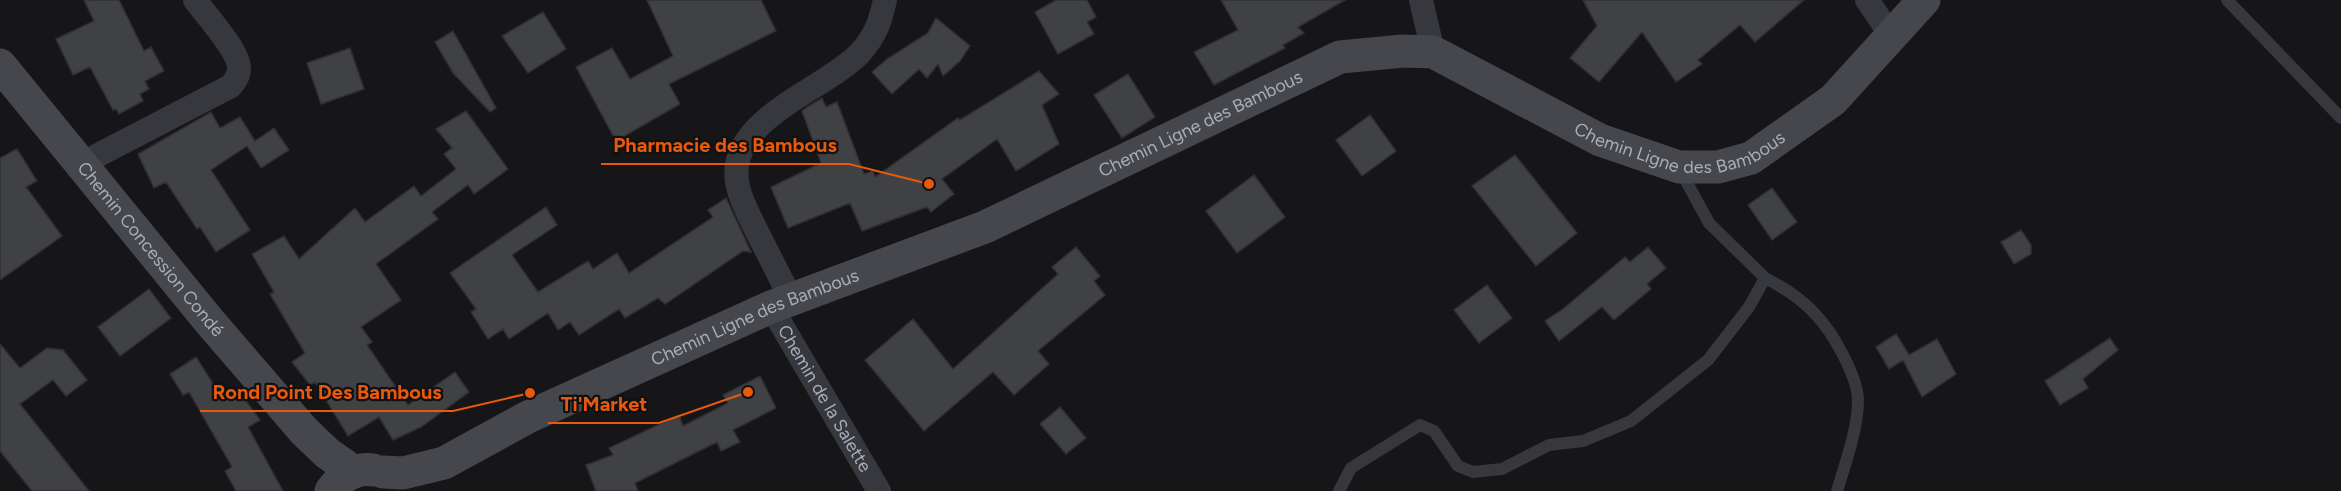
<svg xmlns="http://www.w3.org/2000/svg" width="2341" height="491" viewBox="0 0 2341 491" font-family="Figtree,sans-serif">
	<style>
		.building { fill: #404145; stroke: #303034; stroke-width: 1.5 }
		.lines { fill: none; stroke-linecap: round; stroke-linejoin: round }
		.lane { stroke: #37383d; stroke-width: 12 }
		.street { stroke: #37383d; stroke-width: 24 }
		.secondary { stroke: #45474d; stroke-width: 33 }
		.labels { text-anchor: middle; stroke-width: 4.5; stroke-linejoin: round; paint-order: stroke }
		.street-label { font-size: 18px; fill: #a8adb8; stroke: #111113 }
		.leader { fill: none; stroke: #e8590c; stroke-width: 2 }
		.callout-dot { fill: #e8590c; stroke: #111113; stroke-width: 2 }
		.callout-label { font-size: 20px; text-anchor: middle; font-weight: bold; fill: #e8590c; stroke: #111113; stroke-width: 4.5; stroke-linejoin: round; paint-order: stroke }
	</style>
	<rect width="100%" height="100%" fill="#161618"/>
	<path class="building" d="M 84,0 L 119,0 L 144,51 L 151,47 L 164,71 L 145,81 L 149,89 L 140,94 L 143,101 L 119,114 L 116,109 L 113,110 L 90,67 L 73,75 L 56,39 L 94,21 Z
		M 647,0 L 761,0 L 776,31 L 669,84 L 680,104 L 616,141 L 576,67 L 612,48 L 630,79 L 673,56 Z
		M 1056,0 L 1087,0 L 1096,17 L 1087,22 L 1094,34 L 1058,54 L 1035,12 Z
		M 1221,0 L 1345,0 L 1298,27 L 1304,33 L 1283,45 L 1285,48 L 1214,85 L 1194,52 L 1238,30 Z
		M 1583,0 L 1804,0 L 1755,42 L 1740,25 L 1698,60 L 1702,64 L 1676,82 L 1642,32 L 1599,82 L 1570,58 L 1597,26 Z
		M 543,12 L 566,49 L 528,73 L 502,36 Z
		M 936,18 L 970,46 L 960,61 L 943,76 L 938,64 L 927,78 L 919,69 L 892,94 L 872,72 L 887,59 L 928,33 Z
		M 453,31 L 496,108 L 490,112 L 453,73 L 435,42 Z
		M 350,48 L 364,89 L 321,104 L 307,63 Z
		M 1039,71 L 1059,94 L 1042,105 L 1059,144 L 1016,171 L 997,139 L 942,179 L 954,194 L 931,212 L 927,207 L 862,231 L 850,203 L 788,228 L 771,187 L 821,163 L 802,111 L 809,106 L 822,98 L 826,107 L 837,102 L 864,174 L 873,171 L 875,177 L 958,118 L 960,120 Z
		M 1128,74 L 1155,117 L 1122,138 L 1094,95 Z
		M 466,111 L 508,169 L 474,194 L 468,185 L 432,212 L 438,219 L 376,264 L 401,300 L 361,327 L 372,342 L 367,345 L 408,405 L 455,372 L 469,392 L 421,427 L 393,440 L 379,417 L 348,436 L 315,382 L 310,385 L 292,362 L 305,353 L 270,294 L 274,292 L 252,254 L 284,236 L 299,259 L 355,208 L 365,222 L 414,186 L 421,196 L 456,169 L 444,154 L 452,148 L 436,129 Z
		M 211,112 L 220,128 L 240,117 L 255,141 L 274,128 L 289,150 L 261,168 L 247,146 L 211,170 L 250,230 L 216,252 L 200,227 L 197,229 L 166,182 L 154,188 L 138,154 Z
		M 1370,115 L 1396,151 L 1362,176 L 1336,140 Z
		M 17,149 L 37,181 L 26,187 L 62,236 L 0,280 L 0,158 Z
		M 1515,155 L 1577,233 L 1536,266 L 1472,186 Z
		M 1254,175 L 1285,217 L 1237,253 L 1206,211 Z
		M 1772,188 L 1797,222 L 1772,240 L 1748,205 Z
		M 726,198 L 751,252 L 743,251 L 665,304 L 658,298 L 625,318 L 619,309 L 579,335 L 570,322 L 558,330 L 548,313 L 509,339 L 503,329 L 488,339 L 471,312 L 476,309 L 450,273 L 546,207 L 557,225 L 512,255 L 538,292 L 588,261 L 593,269 L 617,253 L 629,273 L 713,217 L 708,210 Z
		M 2021,230 L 2031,245 L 2031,254 L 2014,264 L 2001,242 Z
		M 1076,247 L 1100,276 L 1094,281 L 1105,295 L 1038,351 L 1049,364 L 1014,395 L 993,372 L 924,431 L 865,360 L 913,319 L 953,369 L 1058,274 L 1052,267 Z
		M 1648,247 L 1666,268 L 1647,284 L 1651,289 L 1614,320 L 1602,307 L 1559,341 L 1545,321 L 1563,309 L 1625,257 L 1630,262 Z
		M 1487,285 L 1512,318 L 1479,343 L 1454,310 Z
		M 149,289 L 171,318 L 120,356 L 98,327 Z
		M 1896,334 L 1909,355 L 1937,339 L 1956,374 L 1922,397 L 1903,360 L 1889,369 L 1876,347 Z
		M 2110,338 L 2118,350 L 2083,379 L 2088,388 L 2060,405 L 2045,381 Z
		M 0,344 L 20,368 L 47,348 L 63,350 L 87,380 L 66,396 L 53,380 L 20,404 L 89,491 L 32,491 L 0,451 Z
		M 196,357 L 223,399 L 238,390 L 260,420 L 248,427 L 283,491 L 236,491 L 225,471 L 232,467 L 189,392 L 183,395 L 170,374 Z
		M 760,376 L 776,408 L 733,430 L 740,442 L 721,451 L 717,442 L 635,483 L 638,491 L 596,491 L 586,465 L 613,455 L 609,448 L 679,415 L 683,426 L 728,403 L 723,395 Z
		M 1060,407 L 1086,438 L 1066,454 L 1040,424 Z"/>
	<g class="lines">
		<path class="lane" d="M 2227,0 L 2341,118
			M 1765,278 C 1783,287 1803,300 1817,316 C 1833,333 1858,377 1858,401 C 1858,428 1845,465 1837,491
			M 1339,491 L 1351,468 L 1420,425 L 1434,431 L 1458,466 L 1473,472 L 1502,469 L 1549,445 L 1583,441 L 1631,421 L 1708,360 L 1749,307 L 1765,278 L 1709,223 L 1680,170"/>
		<g class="street">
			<path d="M 1421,0 L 1433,52"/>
			<path d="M 1867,0 L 1891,35"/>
			<path d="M 81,164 L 231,86 C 235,81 239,76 239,69 C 240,52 205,14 195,0"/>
			<path d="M 791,299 C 780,277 769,255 758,234 C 751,219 742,204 738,187 C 722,120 824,91 860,53 C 876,35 880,22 885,0"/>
			<path id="s1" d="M 771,307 L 879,491"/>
		</g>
		<g class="secondary">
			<path id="s2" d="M 0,65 L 210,322 L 304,431 L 327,453 L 354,472"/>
			<path id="s3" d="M 383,472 L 403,473 L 444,463 L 528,417 L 771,307 L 985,227 L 1340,57 L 1403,51 L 1433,52 L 1600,140 L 1679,167 L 1718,167 L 1751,158 L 1833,100 L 1924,0"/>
			<path d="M 331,491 C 341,477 355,467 373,470"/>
		</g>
	</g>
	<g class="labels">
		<g class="street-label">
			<text dy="6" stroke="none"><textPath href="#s3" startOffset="892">Chemin Ligne des Bambous</textPath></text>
			<text dy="6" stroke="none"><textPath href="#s3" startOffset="1413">Chemin Ligne des Bambous</textPath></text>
			<text dy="6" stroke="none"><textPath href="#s2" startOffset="238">Chemin Concession Condé</textPath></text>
			<text dy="6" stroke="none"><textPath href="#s3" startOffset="406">Chemin Ligne des Bambous</textPath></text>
			<text dy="6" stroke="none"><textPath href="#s1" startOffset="106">Chemin de la Salette</textPath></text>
		</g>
	</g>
	<path class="leader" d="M929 184L849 164H601M530 393L453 411H200M748 392L659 423H548"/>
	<g class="callout-dot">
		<circle cx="929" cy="184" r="6"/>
		<circle cx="530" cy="393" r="6"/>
		<circle cx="748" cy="392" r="6"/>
	</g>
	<g class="callout-label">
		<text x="725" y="152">Pharmacie des Bambous</text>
		<text x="327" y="399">Rond Point Des Bambous</text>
		<text x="604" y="411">Ti'Market</text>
	</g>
</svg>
